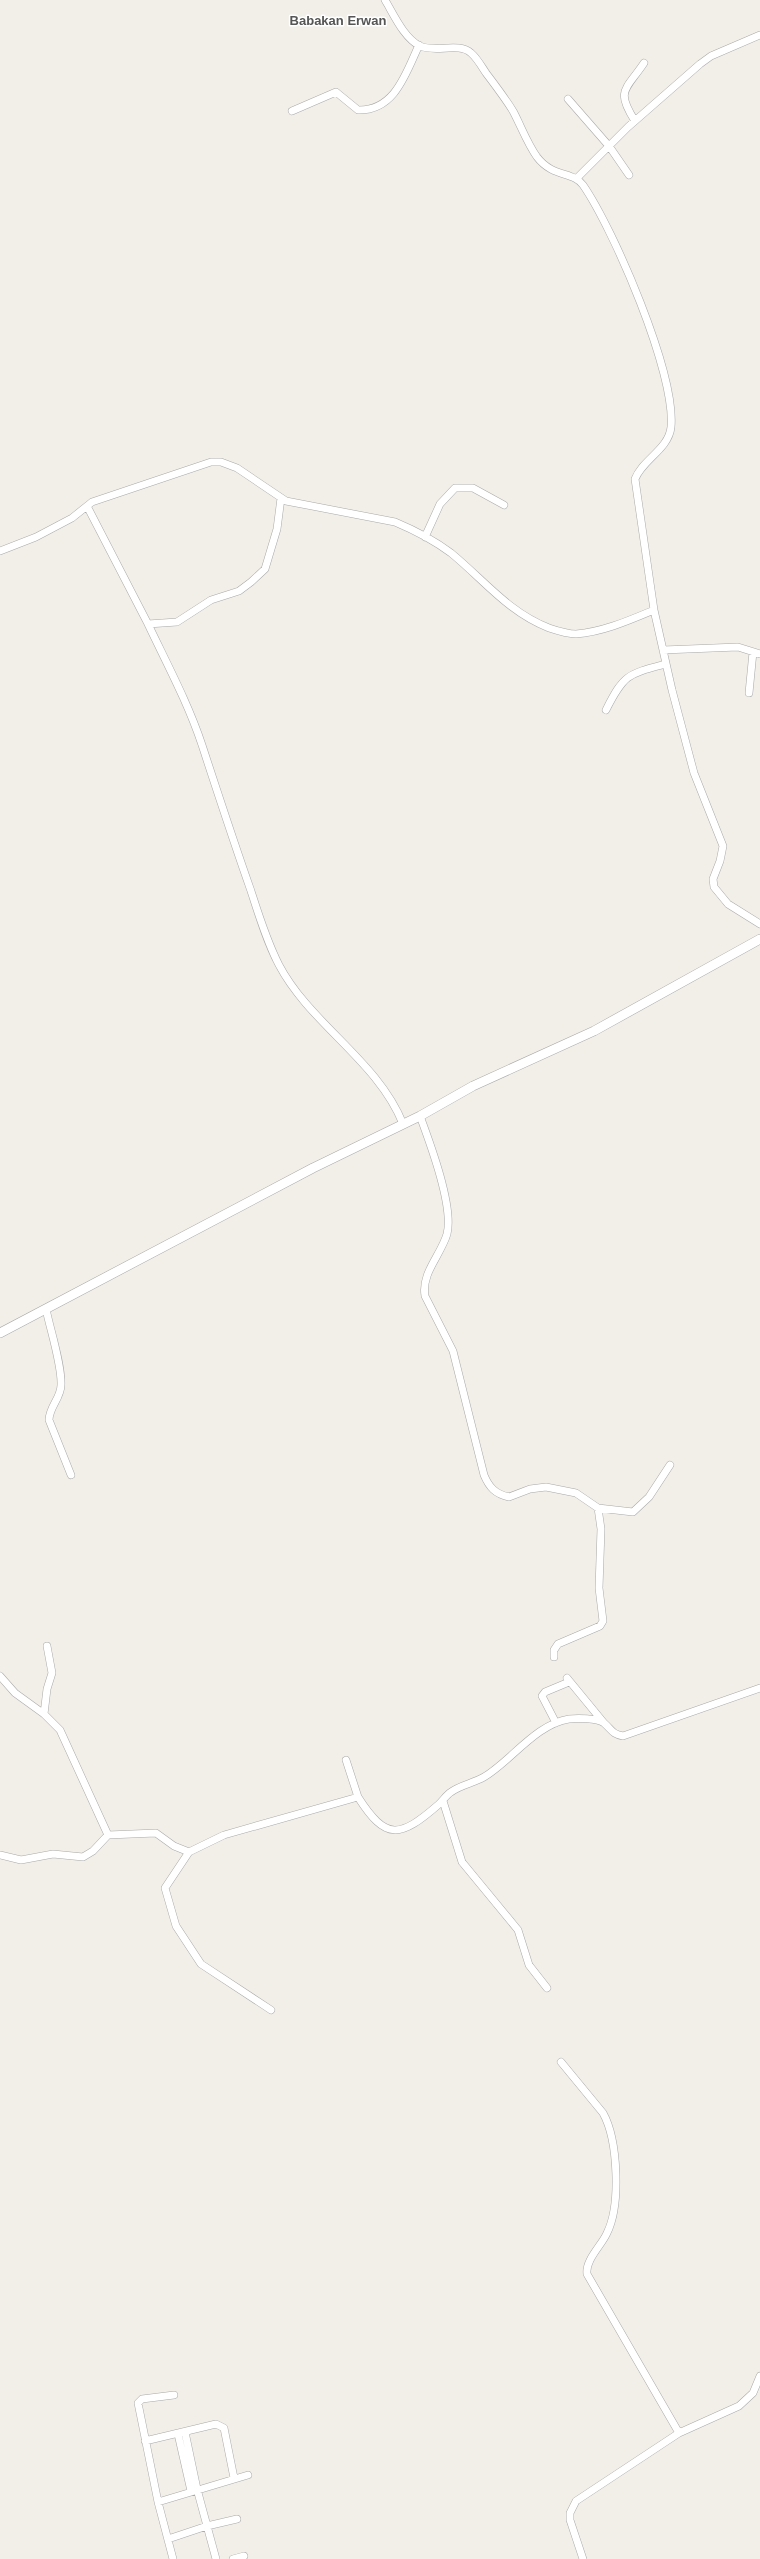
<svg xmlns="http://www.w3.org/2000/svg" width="760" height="2559" viewBox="0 0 760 2559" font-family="Arial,sans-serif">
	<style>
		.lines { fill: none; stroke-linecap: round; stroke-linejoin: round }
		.minor-casing { stroke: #a9a9a9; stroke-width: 8 }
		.tertiary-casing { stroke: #a9a9a9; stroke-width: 10 }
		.minor { stroke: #fff; stroke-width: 7 }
		.tertiary { stroke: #fff; stroke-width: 9 }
		.labels { text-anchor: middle; stroke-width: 3; stroke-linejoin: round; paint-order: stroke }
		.neighbourhood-label { font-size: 13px; font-weight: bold; fill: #555; stroke: #fff }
	</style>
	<rect width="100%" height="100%" fill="#f2efe9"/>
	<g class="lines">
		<g class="minor-casing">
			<path id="minor" d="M 385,0 C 394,15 404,38 420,46 C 435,53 459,42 471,53 C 477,58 482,67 486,73 C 495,85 505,98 513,111 C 521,126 527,143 537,157 C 553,178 573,171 583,185 C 614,230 676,374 671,427 C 669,449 642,460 635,479 L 654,610 L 672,690 L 694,773 L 723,846 L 720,861 L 713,879 L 714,887 L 728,904 L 760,924
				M 568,99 L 609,146 L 629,175
				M 292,111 L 336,92 L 358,110 C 395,111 406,73 419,45
				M 635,121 C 615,90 626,90 644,63
				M 577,178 L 628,127 L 700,64 L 711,56 L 760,35
				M 281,498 L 277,529 L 265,569 L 251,582 L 239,591 L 211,600 L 177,622 L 148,624 C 167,664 188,703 202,745 C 218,794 234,843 251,891 C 259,916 267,942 279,965 C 310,1024 378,1061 403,1124
				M 87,506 L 148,624
				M 425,537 L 440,504 L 455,488 L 473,488 L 504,505
				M 0,551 L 36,537 L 72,518 L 92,502 L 211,462 L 221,462 L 237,468 L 286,501 L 395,522 C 414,530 435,541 451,553 C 484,580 508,612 549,628 C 558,631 567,634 576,634 C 603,632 630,620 654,610
				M 663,650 L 738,647 L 760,654
				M 749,693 L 753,652
				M 606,710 C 624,674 628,674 666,664
				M 420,1116 C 430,1143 454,1207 447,1234 C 441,1255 421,1273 425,1296 L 453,1351 L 484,1475 C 489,1487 495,1494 509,1497 L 530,1489 L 546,1487 L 576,1493 L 598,1508 L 633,1512 L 649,1497 L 670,1465
				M 46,1309 C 50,1329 62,1365 61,1385 C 61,1398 49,1407 49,1420 L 71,1475
				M 554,1657 L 554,1650 L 558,1644 L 600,1626 L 603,1621 L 599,1588 L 601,1529 L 598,1508
				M 0,1676 L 15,1693 L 44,1714 L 60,1730 L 108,1835 L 93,1851 L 83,1857 L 53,1854 L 21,1860 L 0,1855
				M 567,1678 L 604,1723
				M 44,1714 L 47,1689 L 52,1673 L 47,1646
				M 556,1723 L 542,1696 L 545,1692 L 569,1682
				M 346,1760 L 358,1797
				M 443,1801 L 462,1862 L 518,1930 L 529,1965 L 547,1988
				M 108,1835 L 156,1833 L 174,1846 L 189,1852 L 224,1835 L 358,1797 C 386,1841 400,1838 438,1805 C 443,1801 446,1795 451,1792 C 460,1785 474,1783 484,1777 C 511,1761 536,1724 569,1719 C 577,1718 597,1718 604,1723 C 612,1730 612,1734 623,1736 L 760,1688
				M 189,1852 L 165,1888 L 176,1926 L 201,1964 L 271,2010
				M 561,2062 L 603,2113 C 618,2140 621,2205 607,2233 C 602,2245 585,2260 587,2274 L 679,2433
				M 185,2432 L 197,2489 L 216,2559
				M 178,2434 L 191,2491
				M 145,2441 L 216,2424 L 224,2428 L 234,2478
				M 158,2502 L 248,2475
				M 168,2539 L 207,2526 L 237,2519
				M 173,2559 L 158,2502 L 138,2403 L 142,2399 L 174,2395
				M 233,2559 L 244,2556
				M 583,2559 L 570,2520 L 570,2513 L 576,2501 L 679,2433 L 739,2406 L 753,2393 L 760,2376"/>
		</g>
		<g class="tertiary-casing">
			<path id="tertiary" d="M 0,1333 L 313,1168 L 420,1116 L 473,1086 L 594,1031 L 760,939"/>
		</g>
		<use href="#minor" class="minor"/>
		<use href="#tertiary" class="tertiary"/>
	</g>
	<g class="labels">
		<g class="neighbourhood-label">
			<text x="338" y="25">Babakan Erwan</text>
		</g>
	</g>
</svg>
